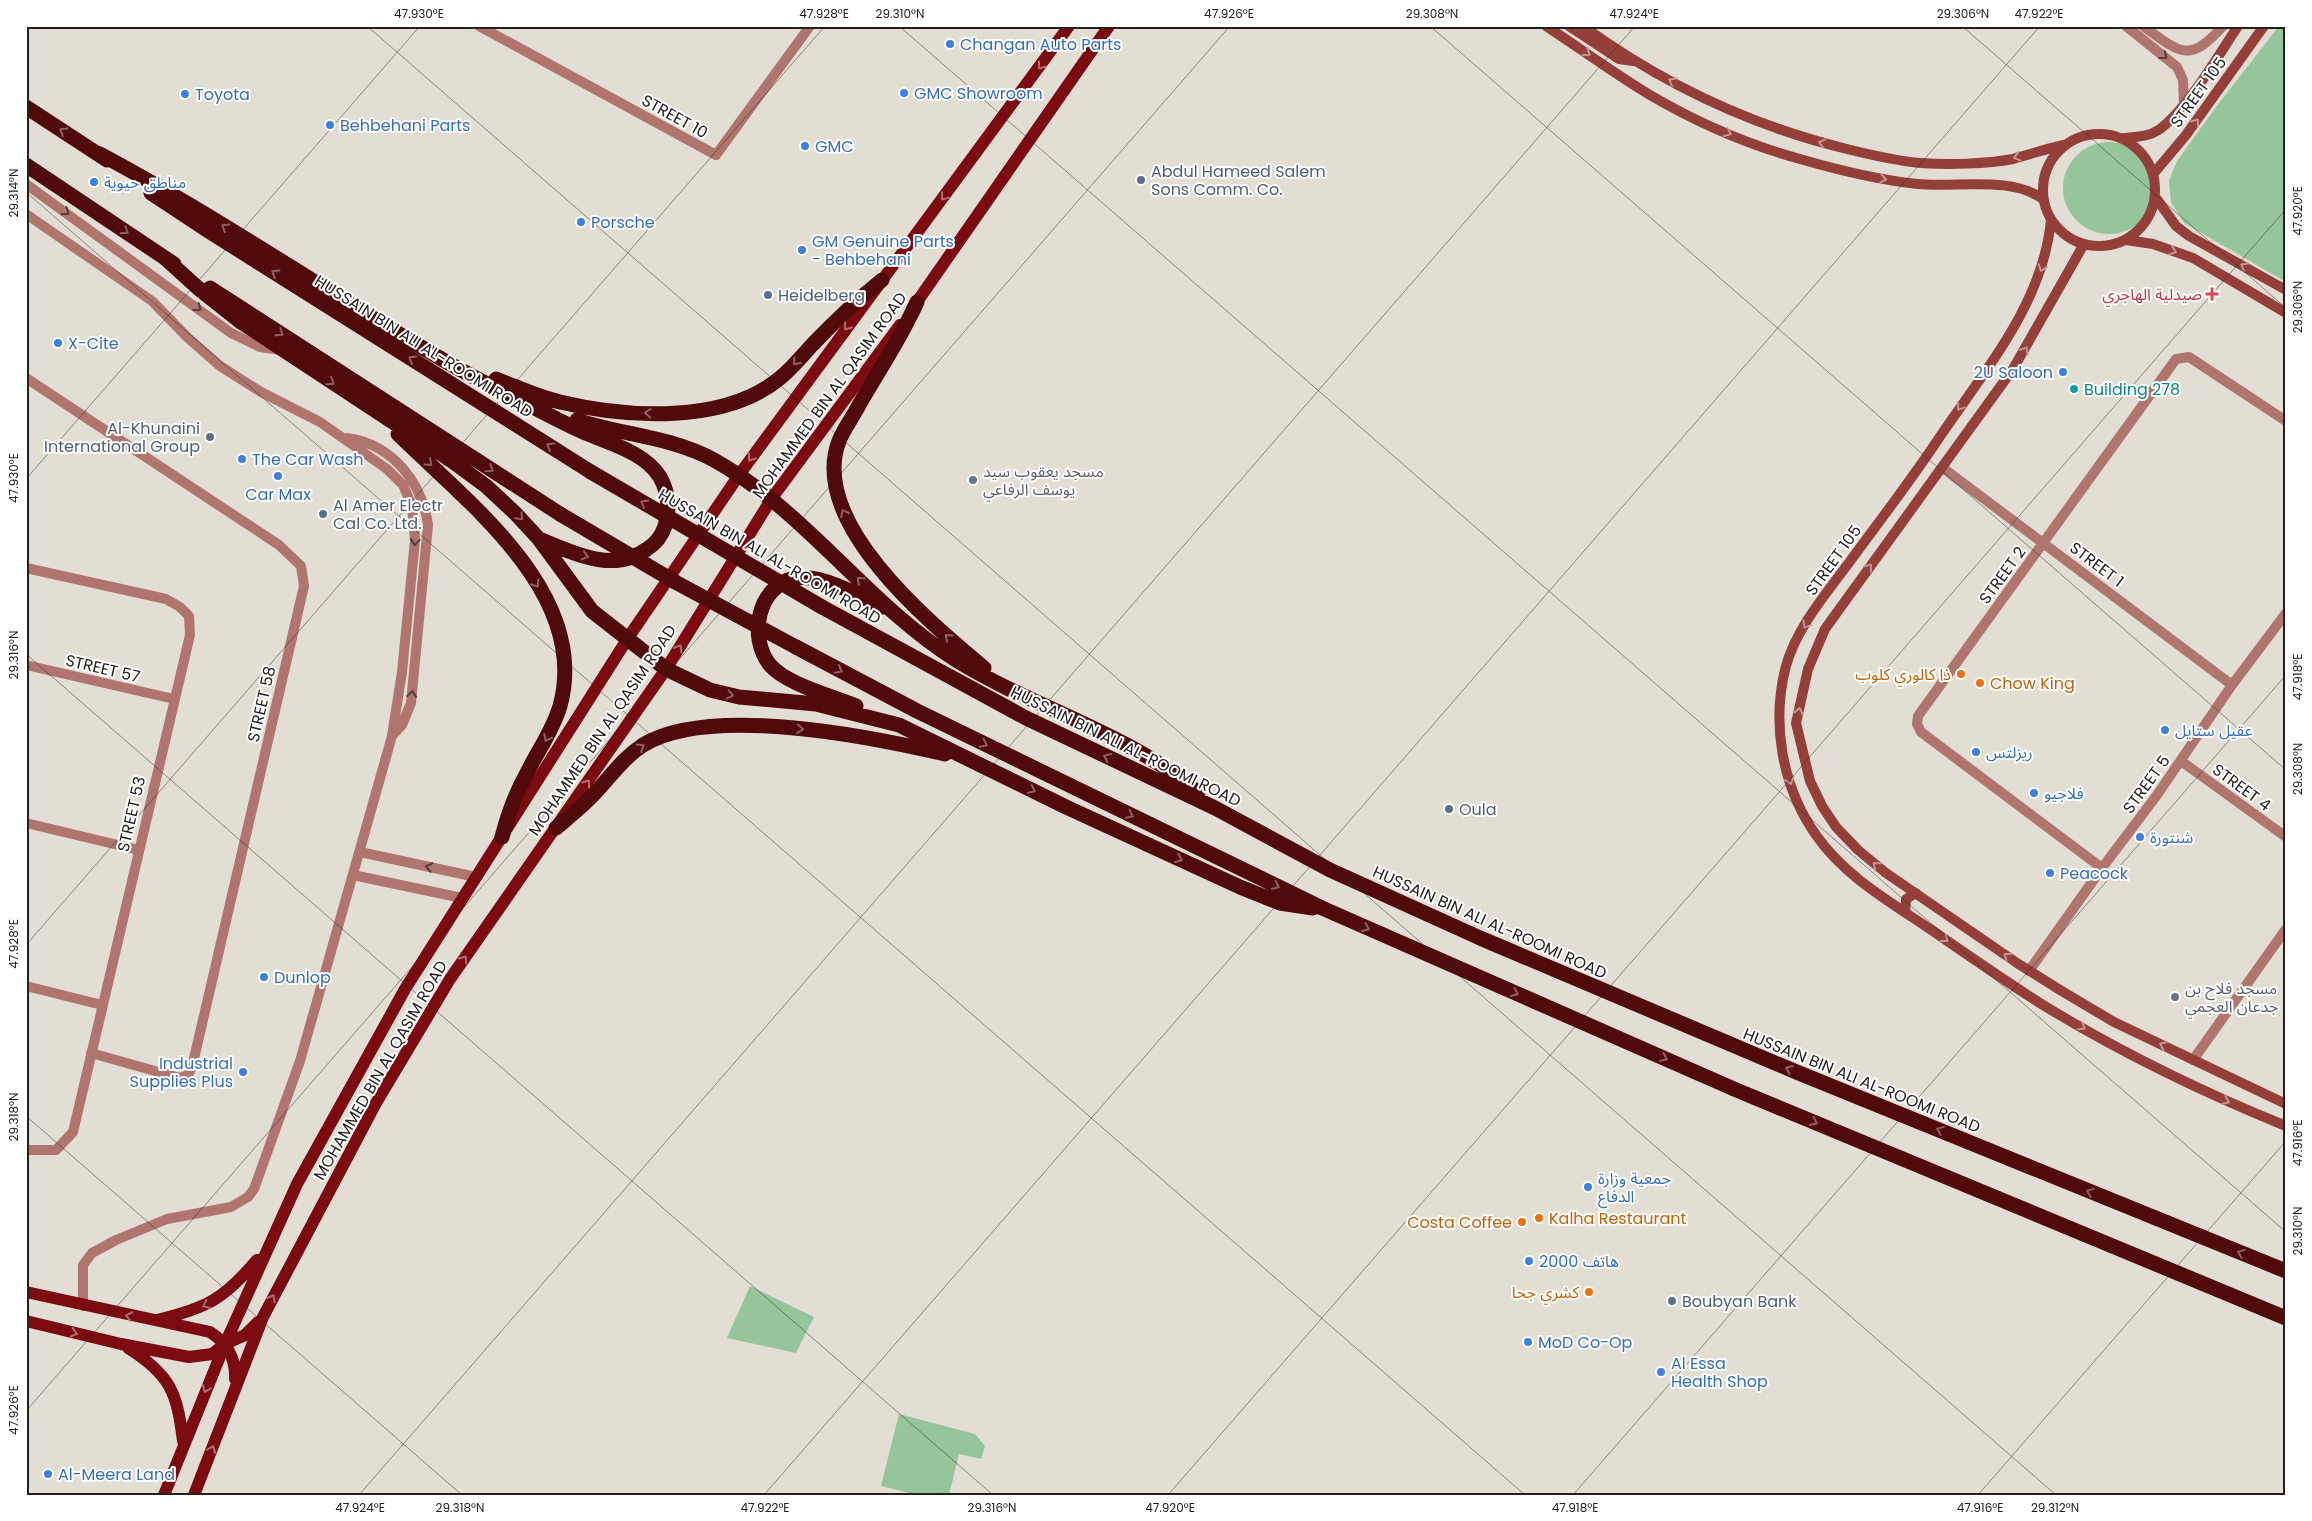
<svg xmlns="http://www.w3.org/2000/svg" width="2312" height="1521" viewBox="0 0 2312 1521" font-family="Poppins,'Noto Sans Arabic',sans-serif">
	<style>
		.green { fill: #96c59b }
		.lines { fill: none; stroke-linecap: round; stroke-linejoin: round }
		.street { stroke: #b1756f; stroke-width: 10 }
		.secondary { stroke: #943f39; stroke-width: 10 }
		.primary { stroke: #7c0b11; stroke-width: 12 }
		.highway { stroke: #510a0b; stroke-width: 15 }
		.highway-bridge { stroke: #510a0b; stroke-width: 15 }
		.oneway { stroke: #c49592 }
		.oneway2 { stroke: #553e3a }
		.oneway3 { stroke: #b06d70 }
		.oneway4 { stroke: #8e6060 }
		.ticks { fill: none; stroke: #23211d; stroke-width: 1; stroke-opacity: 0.45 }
		.shop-dot { fill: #3f7fe0; stroke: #fff; stroke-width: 2 }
		.service-dot { fill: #5c6f8a; stroke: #fff; stroke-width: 2 }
		.health-dot { fill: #e0444e; stroke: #fff; stroke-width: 2 }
		.culture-dot { fill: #0f9aa8; stroke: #fff; stroke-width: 2 }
		.worship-dot { fill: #6b7280; stroke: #fff; stroke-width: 2 }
		.food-dot { fill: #e8710a; stroke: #fff; stroke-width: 2 }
		.labels { text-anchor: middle; stroke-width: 4; stroke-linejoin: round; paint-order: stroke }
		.shop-label { font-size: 16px; fill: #366cbe; stroke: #fff; text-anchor: start }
		.street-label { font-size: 16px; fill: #23211d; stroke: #fff }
		.service-label { font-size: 16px; fill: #4e5e75; stroke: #fff; text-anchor: start }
		.health-label { font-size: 16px; fill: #be3a42; stroke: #fff; text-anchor: end }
		.culture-label { font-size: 16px; fill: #0d838f; stroke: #fff; text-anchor: start }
		.worship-label { font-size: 16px; fill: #5b616d; stroke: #fff; text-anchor: start }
		.food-label { font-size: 16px; fill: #c56008; stroke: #fff; text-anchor: end }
		.neatline { fill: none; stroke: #23211d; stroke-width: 2 }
		.ticks-label { font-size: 12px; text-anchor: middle; fill: #23211d }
	</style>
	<rect width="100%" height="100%" fill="#e2ded3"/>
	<path class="green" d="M 2279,26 L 2286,26 L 2286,282 L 2184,223 L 2171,202 L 2169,181 L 2177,161 L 2216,107 Z
		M2063 188a46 46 0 1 1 92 0a46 46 0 1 1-92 0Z
		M 750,1286 L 814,1317 L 796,1353 L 727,1338 Z
		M 899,1414 L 975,1434 L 985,1446 L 981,1459 L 959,1454 L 949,1495 L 917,1495 L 881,1486 Z"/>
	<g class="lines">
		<path class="street" d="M 479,26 L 716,155 L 810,26
			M 2126,26 L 2177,67 L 2183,80 L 2184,104
			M 2143,26 C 2180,53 2189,64 2223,26
			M 26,184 L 231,333 L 260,347 L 281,350
			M 26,214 L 152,301 L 187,337 L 220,366 L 261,392 L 320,422 L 387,469 L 403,485 L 412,506 L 415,540 L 402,672 L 392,736 L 300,1061 L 254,1189 L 248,1197 L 231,1207 L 167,1219 L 116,1240 L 92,1253 L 83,1265 L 83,1306
			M 26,378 L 279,545 L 301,566 L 304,586 L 192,1067 L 188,1075 L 180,1078 L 91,1053
			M 347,438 C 392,444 422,482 428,525 L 411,703 L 402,725 L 392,736
			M 1943,468 L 2232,685
			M 26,568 L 166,599 L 180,607 L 189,616 L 190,635 L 73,1132 L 56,1150 L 26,1150
			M 26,665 L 174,699
			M 2181,761 L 2286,837
			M 26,823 L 139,850
			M 360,852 L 476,877
			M 2102,868 L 1921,732 L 1917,724 L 1918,716 L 2176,359 L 2189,357 L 2286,421
			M 353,875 L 462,898
			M 2029,971 L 2102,868 L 2157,795 L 2232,685 L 2286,613
			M 26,986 L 102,1005
			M 2193,1060 L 2286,929"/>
		<path class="secondary" d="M 1546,26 C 1581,49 1615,74 1650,95 C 1696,122 1749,145 1800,159 C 1838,170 1878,180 1918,184 C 1956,188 2012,175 2044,200
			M 1569,26 L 1619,59 L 1633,61
			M 1583,26 C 1663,84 1752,126 1847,149 C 1871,155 1897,161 1921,163 C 1948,165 1987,164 2013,159 C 2030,154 2046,149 2064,145
			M2043 190a56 56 0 1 1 112 0a56 56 0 1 1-112 0Z
			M 2123,138 C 2136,137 2149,137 2160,129 C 2188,108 2218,56 2238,26
			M 2154,173 L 2186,135 L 2264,26
			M 2156,198 L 2176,226 L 2189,236 L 2286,290
			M 2051,220 C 2043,305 1983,372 1937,441 C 1909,483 1878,523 1848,564 C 1825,595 1796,629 1786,666 C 1771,723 1782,787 1816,835 C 1845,877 1892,903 1933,931 C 1969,956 2005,981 2043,1005 C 2120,1052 2202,1092 2286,1126
			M 2126,240 L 2153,244 L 2193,258 L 2286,313
			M 2084,244 L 2013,369 L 1825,629 L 1808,669 L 1796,723 L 1810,781 L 1822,806 L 1836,827 L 1858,850 L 1886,873 L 2017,963 L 2060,990 L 2114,1022 L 2286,1104
			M 1905,912 L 1906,899 L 1916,893"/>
		<path class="primary" d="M 912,309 L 1109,26
			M 26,1292 L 210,1332 C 227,1343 236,1359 235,1379
			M 157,1320 C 207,1308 224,1299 257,1260
			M 26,1321 L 121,1344 L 189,1357 L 212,1354 L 225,1344 L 245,1335 L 258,1322
			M 128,1348 C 171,1375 177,1393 183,1441
			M 164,1495 L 225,1344 L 297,1184 L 405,989 L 628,638 L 739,475 L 1069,26
			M 194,1495 L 263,1317 L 376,1103 L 450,979 L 666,669 L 772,498 L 900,325"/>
		<path class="highway" d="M 26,107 L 107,160
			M 100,154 C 188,201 273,256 358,309 C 406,338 454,368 505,393 C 530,405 555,419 581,431 C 607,443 644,451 660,477 C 669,493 670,509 665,526 C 662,535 655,544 647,549 C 614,574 573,553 539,539
			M 26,165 L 174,264
			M 151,193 L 207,230 L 591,472
			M 166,259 L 198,288 L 241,322 L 452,461 L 486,486 L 515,513 L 539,539 L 592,611 L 666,669 L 710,690 L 739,697 L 816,704 L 899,725 L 1066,807 L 1240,887 L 1280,903 L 1313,908
			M 210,288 L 560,514
			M 917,302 C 901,338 879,370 859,405 C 853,417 844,428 839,441 C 808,522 929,622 984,668
			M 496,379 C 517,387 538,397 560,402 C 627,418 725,424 780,378 C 792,368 802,356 812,345 C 834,322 857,300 882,280
			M 577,420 C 622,435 673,437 714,460 C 807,512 867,604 956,660 C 1031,707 1132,734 1198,793
			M 398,434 C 467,502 591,594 560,706 C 553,730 539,749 528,771 C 516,792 508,814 502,837
			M 822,607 L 1026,718 L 1215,808 L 1330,870 L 1480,938 L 1794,1071 L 2286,1271
			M 796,647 L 917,711 L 1322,908 L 1734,1089 L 2286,1318
			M 856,706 C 832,696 786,684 770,665 C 748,638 757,585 796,578 C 821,574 859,595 882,607
			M 556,828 C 569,817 583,806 595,793 C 611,776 623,758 643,745 C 710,704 872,737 945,754"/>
		<path class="highway-bridge" d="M 591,472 L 822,607
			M 560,514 L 677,583 L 796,647"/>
	</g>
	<defs><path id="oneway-chevron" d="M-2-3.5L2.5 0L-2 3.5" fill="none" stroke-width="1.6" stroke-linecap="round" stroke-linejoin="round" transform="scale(1.25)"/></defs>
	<g class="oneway">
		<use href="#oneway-chevron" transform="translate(1587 53) rotate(34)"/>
		<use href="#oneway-chevron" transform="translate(1672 81) rotate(-150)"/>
		<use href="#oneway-chevron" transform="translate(2196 122) rotate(-54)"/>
		<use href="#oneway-chevron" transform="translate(1728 133) rotate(25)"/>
		<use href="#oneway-chevron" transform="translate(1822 143) rotate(-166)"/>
		<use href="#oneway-chevron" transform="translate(2017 157) rotate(165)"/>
		<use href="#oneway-chevron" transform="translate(1883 179) rotate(9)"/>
		<use href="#oneway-chevron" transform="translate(2173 251) rotate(18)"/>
		<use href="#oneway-chevron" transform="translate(2244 266) rotate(-150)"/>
		<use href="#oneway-chevron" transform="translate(2042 268) rotate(109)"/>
		<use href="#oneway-chevron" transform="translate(2025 350) rotate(-59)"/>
		<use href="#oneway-chevron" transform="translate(1960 407) rotate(124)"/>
		<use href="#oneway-chevron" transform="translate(1869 567) rotate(-53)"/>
		<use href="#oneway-chevron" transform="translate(1806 625) rotate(121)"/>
		<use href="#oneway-chevron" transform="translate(1799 711) rotate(-77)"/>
		<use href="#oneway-chevron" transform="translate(1790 781) rotate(72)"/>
		<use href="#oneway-chevron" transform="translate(1876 865) rotate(-140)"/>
		<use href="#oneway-chevron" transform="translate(1945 939) rotate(35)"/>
		<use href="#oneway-chevron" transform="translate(2007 956) rotate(-145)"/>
		<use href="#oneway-chevron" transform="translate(2082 1027) rotate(30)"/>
		<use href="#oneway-chevron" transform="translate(2163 1045) rotate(-155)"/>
		<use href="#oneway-chevron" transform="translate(2226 1101) rotate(24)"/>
	</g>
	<g class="oneway2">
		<use href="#oneway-chevron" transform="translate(2164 56) rotate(38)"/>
		<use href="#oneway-chevron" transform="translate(66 212) rotate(35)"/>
		<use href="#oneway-chevron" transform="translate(198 308) rotate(37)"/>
		<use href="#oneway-chevron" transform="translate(415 542) rotate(95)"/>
		<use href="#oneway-chevron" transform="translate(412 694) rotate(-85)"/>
		<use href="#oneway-chevron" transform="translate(429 867) rotate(-168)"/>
	</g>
	<g class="oneway3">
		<use href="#oneway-chevron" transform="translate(1041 66) rotate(126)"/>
		<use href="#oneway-chevron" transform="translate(944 197) rotate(127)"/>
		<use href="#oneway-chevron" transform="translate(847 327) rotate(126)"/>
		<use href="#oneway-chevron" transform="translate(751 458) rotate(126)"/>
		<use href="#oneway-chevron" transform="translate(679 648) rotate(-58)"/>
		<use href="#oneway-chevron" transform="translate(587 783) rotate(-55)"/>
		<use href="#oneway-chevron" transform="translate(464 959) rotate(-55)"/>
		<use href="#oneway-chevron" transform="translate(272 1298) rotate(-62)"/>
		<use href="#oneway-chevron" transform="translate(206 1305) rotate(154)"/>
		<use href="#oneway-chevron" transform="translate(129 1316) rotate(-168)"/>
		<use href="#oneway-chevron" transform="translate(74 1333) rotate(14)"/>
		<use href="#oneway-chevron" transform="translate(206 1389) rotate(113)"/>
		<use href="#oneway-chevron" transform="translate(212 1449) rotate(-69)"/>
	</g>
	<g class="oneway4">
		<use href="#oneway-chevron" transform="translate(63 131) rotate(-148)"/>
		<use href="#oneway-chevron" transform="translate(225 227) rotate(-148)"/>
		<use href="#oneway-chevron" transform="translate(125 231) rotate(34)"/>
		<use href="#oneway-chevron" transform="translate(275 273) rotate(-148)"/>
		<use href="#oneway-chevron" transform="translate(280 333) rotate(33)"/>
		<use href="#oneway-chevron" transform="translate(412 359) rotate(-148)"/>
		<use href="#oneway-chevron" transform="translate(796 362) rotate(132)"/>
		<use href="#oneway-chevron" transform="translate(331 382) rotate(34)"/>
		<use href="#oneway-chevron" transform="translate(648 413) rotate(-177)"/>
		<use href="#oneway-chevron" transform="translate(550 446) rotate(-148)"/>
		<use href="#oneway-chevron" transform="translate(429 463) rotate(42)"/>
		<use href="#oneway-chevron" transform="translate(490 469) rotate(33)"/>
		<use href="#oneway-chevron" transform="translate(644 503) rotate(-150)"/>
		<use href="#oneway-chevron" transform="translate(844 513) rotate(-117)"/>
		<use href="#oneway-chevron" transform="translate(520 517) rotate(47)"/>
		<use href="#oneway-chevron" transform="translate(585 556) rotate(16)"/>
		<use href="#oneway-chevron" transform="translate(860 580) rotate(-137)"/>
		<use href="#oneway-chevron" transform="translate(536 584) rotate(58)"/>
		<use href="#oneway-chevron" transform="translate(948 637) rotate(-138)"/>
		<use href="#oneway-chevron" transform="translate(839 670) rotate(28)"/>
		<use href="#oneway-chevron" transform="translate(730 695) rotate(13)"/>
		<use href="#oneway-chevron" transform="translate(800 729) rotate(6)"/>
		<use href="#oneway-chevron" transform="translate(547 738) rotate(118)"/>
		<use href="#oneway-chevron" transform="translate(984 744) rotate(26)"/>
		<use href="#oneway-chevron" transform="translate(641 747) rotate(-32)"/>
		<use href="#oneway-chevron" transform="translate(1107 757) rotate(-155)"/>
		<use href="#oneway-chevron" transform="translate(1032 790) rotate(26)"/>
		<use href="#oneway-chevron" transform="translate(1130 815) rotate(26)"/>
		<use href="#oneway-chevron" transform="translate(1179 859) rotate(25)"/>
		<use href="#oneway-chevron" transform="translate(1276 886) rotate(26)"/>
		<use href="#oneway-chevron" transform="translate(1366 928) rotate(24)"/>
		<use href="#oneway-chevron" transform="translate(1515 993) rotate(24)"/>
		<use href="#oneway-chevron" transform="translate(1664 1058) rotate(24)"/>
		<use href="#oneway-chevron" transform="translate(1789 1069) rotate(-157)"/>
		<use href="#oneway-chevron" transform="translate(1814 1122) rotate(23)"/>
		<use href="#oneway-chevron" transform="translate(1940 1130) rotate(-158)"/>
		<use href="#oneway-chevron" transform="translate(2090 1192) rotate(-158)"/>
		<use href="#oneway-chevron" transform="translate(2241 1253) rotate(-158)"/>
	</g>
	<path class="ticks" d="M 367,26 L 2056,1495M 899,26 L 2286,1232M 1430,26 L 2286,770M 1962,26 L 2286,308M 26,192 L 1525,1495M 26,479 L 420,26M 26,654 L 993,1495M 26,945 L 825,26M 26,1116 L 462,1495M 26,1411 L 1230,26M 359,1495 L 1635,26M 764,1495 L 2040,26M 1168,1495 L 2286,209M 1573,1495 L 2286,675M 1978,1495 L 2286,1141"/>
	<g class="shop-dot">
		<circle cx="950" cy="44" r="5"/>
		<circle cx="904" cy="93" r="5"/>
		<circle cx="185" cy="94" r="5"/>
		<circle cx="330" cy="125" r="5"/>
		<circle cx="805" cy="146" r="5"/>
		<circle cx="94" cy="182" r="5"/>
		<circle cx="581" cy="222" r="5"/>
		<circle cx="802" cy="250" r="5"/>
		<circle cx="58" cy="343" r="5"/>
		<circle cx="2063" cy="372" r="5"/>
		<circle cx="242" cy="459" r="5"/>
		<circle cx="278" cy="476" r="5"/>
		<circle cx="2165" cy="730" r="5"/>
		<circle cx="1976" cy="752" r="5"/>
		<circle cx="2034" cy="793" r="5"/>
		<circle cx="2140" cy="837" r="5"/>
		<circle cx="2050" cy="873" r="5"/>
		<circle cx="264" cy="977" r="5"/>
		<circle cx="243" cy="1072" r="5"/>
		<circle cx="1588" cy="1187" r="5"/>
		<circle cx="1529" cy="1261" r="5"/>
		<circle cx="1528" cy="1342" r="5"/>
		<circle cx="1661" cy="1372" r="5"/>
		<circle cx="48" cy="1474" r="5"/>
	</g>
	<g class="service-dot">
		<circle cx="1141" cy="180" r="5"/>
		<circle cx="768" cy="295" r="5"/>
		<circle cx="210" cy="437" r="5"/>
		<circle cx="323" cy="514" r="5"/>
		<circle cx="1449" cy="809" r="5"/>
		<circle cx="1672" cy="1301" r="5"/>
	</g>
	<path class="health-dot" d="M2209.5 286.5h5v5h5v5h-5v5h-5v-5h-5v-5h5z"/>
	<circle class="culture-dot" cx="2074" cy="389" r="5"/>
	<g class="worship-dot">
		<circle cx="973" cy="480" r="5"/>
		<circle cx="2175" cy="997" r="5"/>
	</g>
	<g class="food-dot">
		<circle cx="1961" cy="674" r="5"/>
		<circle cx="1980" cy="683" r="5"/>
		<circle cx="1539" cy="1218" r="5"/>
		<circle cx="1522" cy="1222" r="5"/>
		<circle cx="1589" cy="1292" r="5"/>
	</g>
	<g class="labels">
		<g class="shop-label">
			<text x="960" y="50">Changan Auto Parts</text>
			<text x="914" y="99">GMC Showroom</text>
			<text x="195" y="100">Toyota</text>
			<text x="340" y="131">Behbehani Parts</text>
			<text x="815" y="152">GMC</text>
			<text x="104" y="188">مناطق حيوية</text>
			<text x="591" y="228">Porsche</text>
			<text x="812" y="247">GM Genuine Parts<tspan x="812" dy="18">- Behbehani</tspan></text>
			<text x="68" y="349">X-Cite</text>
			<text x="2053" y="378" text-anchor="end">2U Saloon</text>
			<text x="252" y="465">The Car Wash</text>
			<text x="278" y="500" text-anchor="middle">Car Max</text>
			<text x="2175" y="736">عقيل ستايل</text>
			<text x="1986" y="758">ريزلتس</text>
			<text x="2044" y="799">فلاجيو</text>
			<text x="2150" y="843">شنتورة</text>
			<text x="2060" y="879">Peacock</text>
			<text x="274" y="983">Dunlop</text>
			<text x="233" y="1069" text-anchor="end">Industrial<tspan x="233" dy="18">Supplies Plus</tspan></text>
			<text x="1598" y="1184">جمعية وزارة<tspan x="1598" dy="18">الدفاع</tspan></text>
			<text x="1539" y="1267">هاتف 2000</text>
			<text x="1538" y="1348">MoD Co-Op</text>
			<text x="1671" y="1369">Al Essa<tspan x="1671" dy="18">Health Shop</tspan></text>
			<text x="58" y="1480">Al-Meera Land</text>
		</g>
		<g class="street-label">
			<text transform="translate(2198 92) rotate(-54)" y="6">STREET 105</text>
			<text transform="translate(675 116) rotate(29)" y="6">STREET 10</text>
			<text transform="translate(424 346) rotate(32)" y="6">HUSSAIN BIN ALI AL-ROOMI ROAD</text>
			<text transform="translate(829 395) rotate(-54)" y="6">MOHAMMED BIN AL QASIM ROAD</text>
			<text transform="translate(770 556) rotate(30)" y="6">HUSSAIN BIN ALI AL-ROOMI ROAD</text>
			<text transform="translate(1833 560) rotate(-54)" y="6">STREET 105</text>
			<text transform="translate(2097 564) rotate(37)" y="6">STREET 1</text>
			<text transform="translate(2002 575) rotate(-54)" y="6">STREET 2</text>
			<text transform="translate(103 668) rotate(13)" y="6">STREET 57</text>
			<text transform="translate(261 704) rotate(-77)" y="6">STREET 58</text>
			<text transform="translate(602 730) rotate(-56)" y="6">MOHAMMED BIN AL QASIM ROAD</text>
			<text transform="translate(1126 746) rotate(26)" y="6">HUSSAIN BIN ALI AL-ROOMI ROAD</text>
			<text transform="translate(2146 784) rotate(-54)" y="6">STREET 5</text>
			<text transform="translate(2242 787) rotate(36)" y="6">STREET 4</text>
			<text transform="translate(131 814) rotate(-77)" y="6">STREET 53</text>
			<text transform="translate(1490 922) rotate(24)" y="6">HUSSAIN BIN ALI AL-ROOMI ROAD</text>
			<text transform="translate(380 1070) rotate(-60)" y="6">MOHAMMED BIN AL QASIM ROAD</text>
			<text transform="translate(1862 1080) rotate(22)" y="6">HUSSAIN BIN ALI AL-ROOMI ROAD</text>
		</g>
		<g class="service-label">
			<text x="1151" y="177">Abdul Hameed Salem<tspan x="1151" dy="18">Sons Comm. Co.</tspan></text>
			<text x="778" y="301">Heidelberg</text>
			<text x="200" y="434" text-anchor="end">Al-Khunaini<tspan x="200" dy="18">International Group</tspan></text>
			<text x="333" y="511">Al Amer Electr<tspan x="333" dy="18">Cal Co. Ltd.</tspan></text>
			<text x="1459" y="815">Oula</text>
			<text x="1682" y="1307">Boubyan Bank</text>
		</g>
		<g class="health-label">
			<text x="2202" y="300">صيدلية الهاجري</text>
		</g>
		<g class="culture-label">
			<text x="2084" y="395">Building 278</text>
		</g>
		<g class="worship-label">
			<text x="983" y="477">مسجد يعقوب سيد<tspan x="983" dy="18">يوسف الرفاعي</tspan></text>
			<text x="2185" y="994">مسجد فلاح بن<tspan x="2185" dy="18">جدعان العجمي</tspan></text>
		</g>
		<g class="food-label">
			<text x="1951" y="680">ذا كالوري كلوب</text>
			<text x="1990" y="689" text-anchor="start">Chow King</text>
			<text x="1549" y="1224" text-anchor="start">Kalha Restaurant</text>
			<text x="1512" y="1228">Costa Coffee</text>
			<text x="1579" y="1298">كشري جحا</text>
		</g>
	</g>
	<rect width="2312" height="1521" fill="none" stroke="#ffffff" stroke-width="55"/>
	<rect x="28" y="28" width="2256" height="1466" class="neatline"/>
	<g class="ticks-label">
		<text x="419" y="18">47.930°E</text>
		<text x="824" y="18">47.928°E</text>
		<text x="900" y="18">29.310°N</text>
		<text x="1229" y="18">47.926°E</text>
		<text x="1432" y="18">29.308°N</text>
		<text x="1634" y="18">47.924°E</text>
		<text x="1963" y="18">29.306°N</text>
		<text x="2039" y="18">47.922°E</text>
		<text transform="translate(14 193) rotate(-90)" y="4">29.314°N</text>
		<text transform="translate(2298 211) rotate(-90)" y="4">47.920°E</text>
		<text transform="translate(2298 307) rotate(-90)" y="4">29.306°N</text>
		<text transform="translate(14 478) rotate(-90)" y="4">47.930°E</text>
		<text transform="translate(14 655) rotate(-90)" y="4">29.316°N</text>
		<text transform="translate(2298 677) rotate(-90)" y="4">47.918°E</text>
		<text transform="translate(2298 769) rotate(-90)" y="4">29.308°N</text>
		<text transform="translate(14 944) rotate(-90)" y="4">47.928°E</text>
		<text transform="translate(14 1117) rotate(-90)" y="4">29.318°N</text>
		<text transform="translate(2298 1143) rotate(-90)" y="4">47.916°E</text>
		<text transform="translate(2298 1231) rotate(-90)" y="4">29.310°N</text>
		<text transform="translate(14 1410) rotate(-90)" y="4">47.926°E</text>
		<text x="360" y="1512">47.924°E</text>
		<text x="460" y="1512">29.318°N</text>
		<text x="765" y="1512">47.922°E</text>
		<text x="992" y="1512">29.316°N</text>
		<text x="1170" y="1512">47.920°E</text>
		<text x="1575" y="1512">47.918°E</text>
		<text x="1980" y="1512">47.916°E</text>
		<text x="2055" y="1512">29.312°N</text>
	</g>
</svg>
